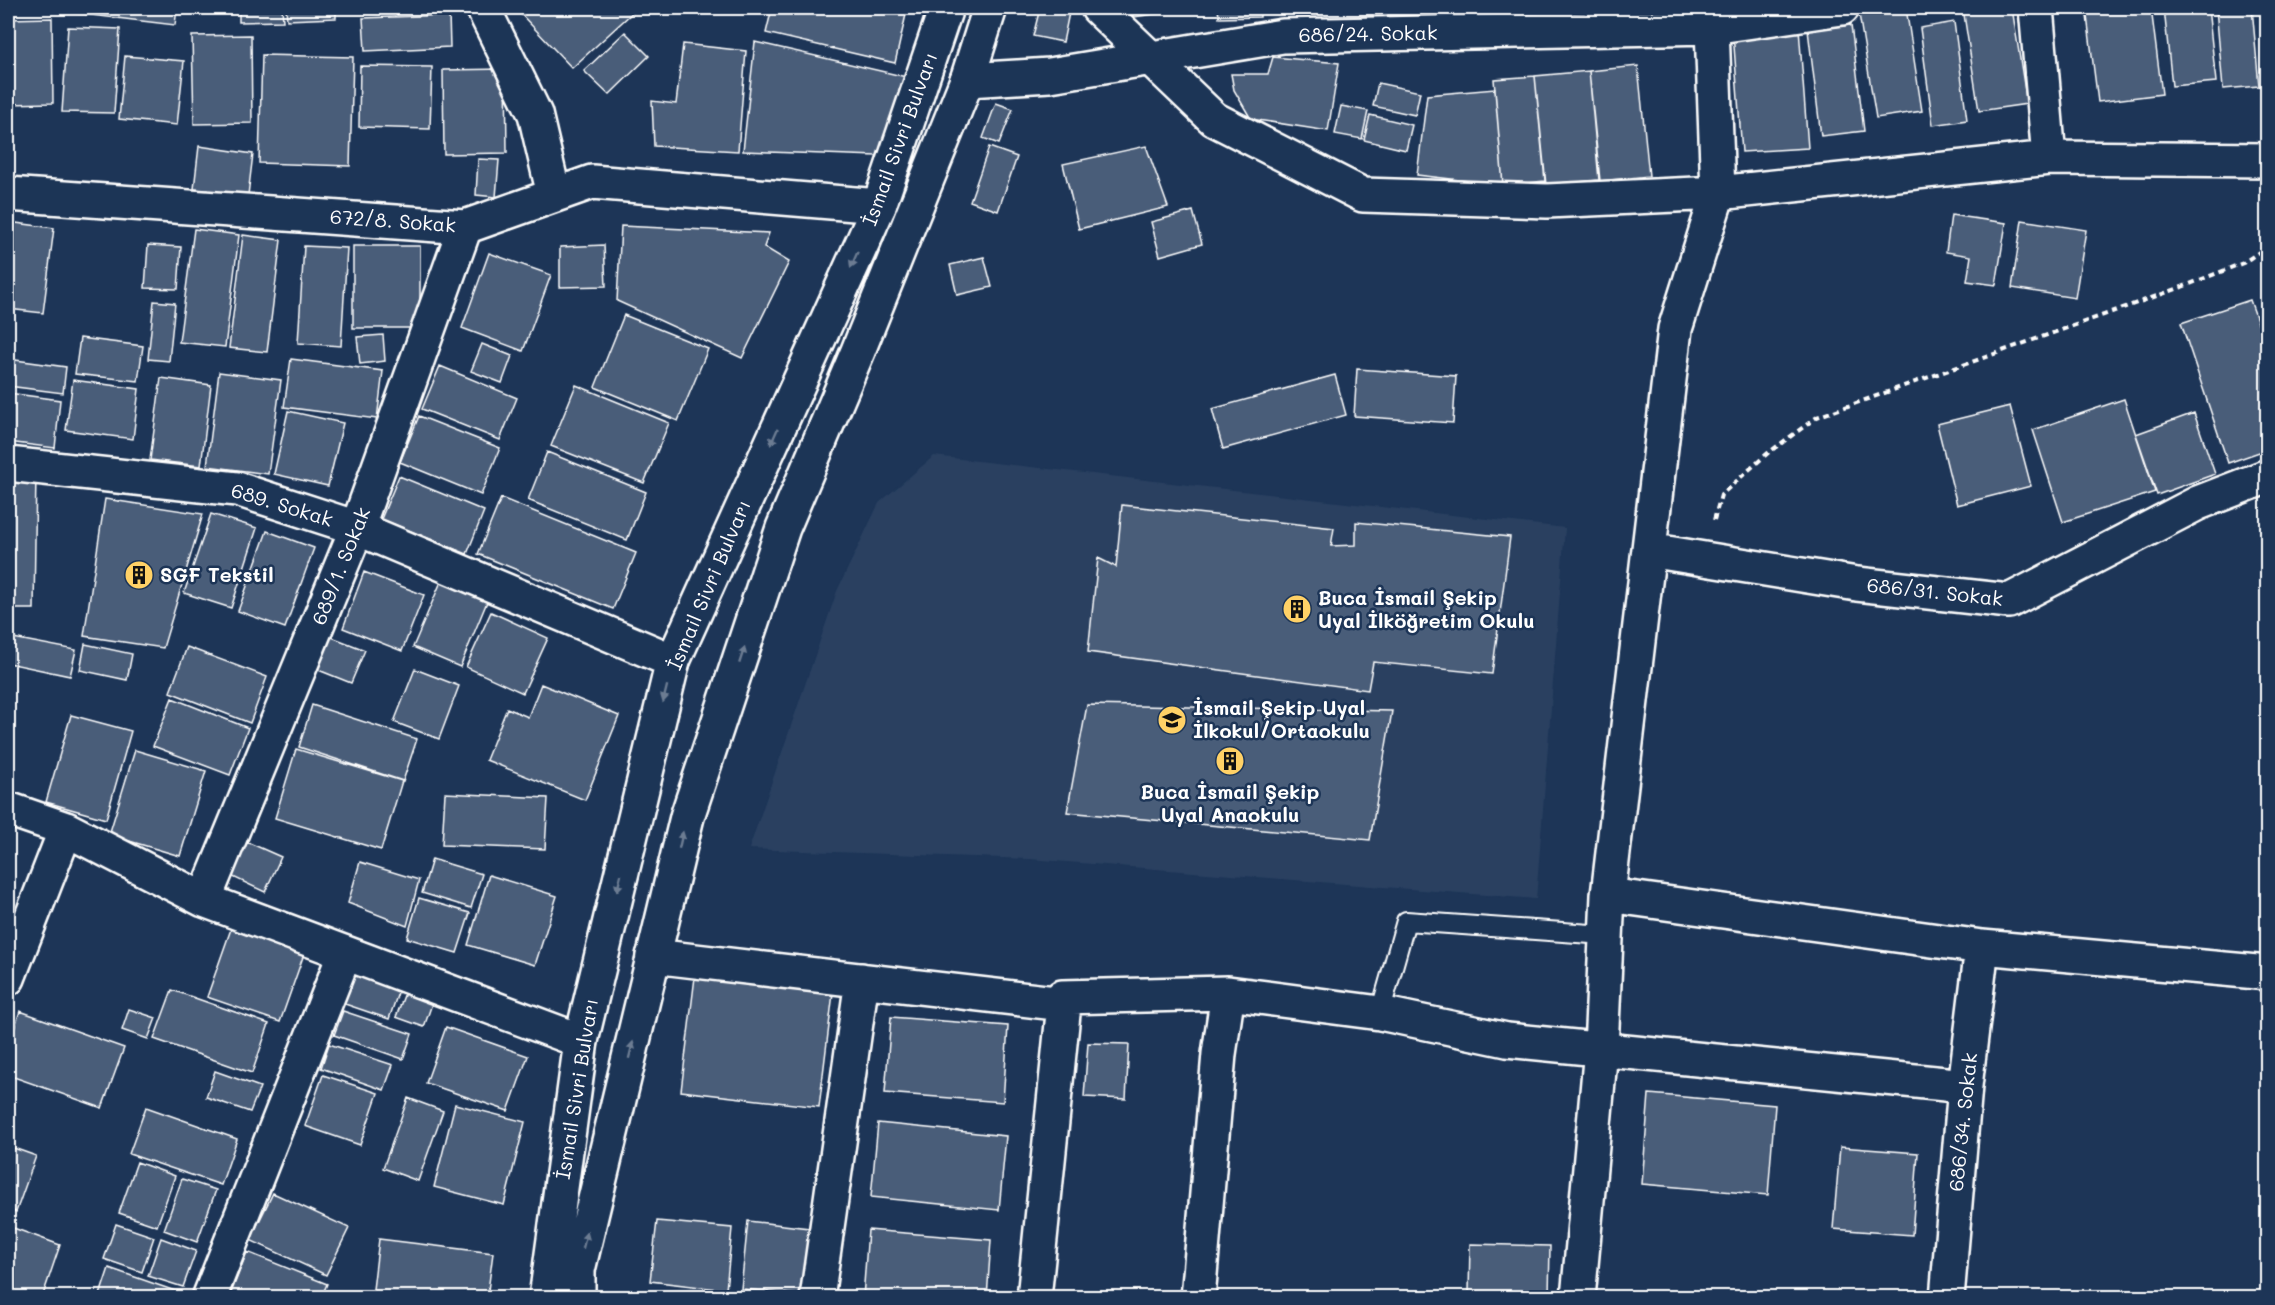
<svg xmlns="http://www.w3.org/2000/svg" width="2275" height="1305" viewBox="0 0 2275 1305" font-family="Mali,sans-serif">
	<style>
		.built { fill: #2a4161 }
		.building { fill: #4a5d79; stroke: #fff; stroke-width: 1.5 }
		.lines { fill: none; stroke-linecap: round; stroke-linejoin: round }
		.lane-casing { stroke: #fff; stroke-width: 22 }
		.street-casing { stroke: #fff; stroke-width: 38 }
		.secondary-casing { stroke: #fff; stroke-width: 38 }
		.path { stroke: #fff; stroke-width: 4; stroke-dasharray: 6 4.5; stroke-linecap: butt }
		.lane { stroke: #1d3557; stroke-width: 18 }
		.street { stroke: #1d3557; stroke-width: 33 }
		.secondary { stroke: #1d3557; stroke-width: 33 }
		.oneway { fill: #6c7c92 }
		.labels { text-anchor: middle; stroke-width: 5; stroke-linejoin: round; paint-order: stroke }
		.street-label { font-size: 20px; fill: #fff; stroke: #1d3557 }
		.poi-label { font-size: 20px; font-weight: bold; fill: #fff; stroke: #1d3557; text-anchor: start }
	</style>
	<rect width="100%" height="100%" fill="#1d3557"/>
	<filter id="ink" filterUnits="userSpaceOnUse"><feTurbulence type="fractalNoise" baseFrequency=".0167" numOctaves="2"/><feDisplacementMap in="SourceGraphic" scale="12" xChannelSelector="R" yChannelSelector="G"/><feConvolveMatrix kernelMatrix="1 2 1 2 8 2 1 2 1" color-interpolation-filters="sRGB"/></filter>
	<g filter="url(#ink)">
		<path class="built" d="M 934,456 L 1565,528 L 1536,899 L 1030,859 L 749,849 L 837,591 L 879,503 Z"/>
		<path class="building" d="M 76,8 L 177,8 L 175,25 L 75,13 Z
			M 239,8 L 282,8 L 283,21 L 239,22 Z
			M 286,8 L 336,8 L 336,18 L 287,20 Z
			M 365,8 L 451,8 L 365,12 Z
			M 518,8 L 627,8 L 632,13 L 572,68 L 516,9 Z
			M 772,8 L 895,8 L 907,10 L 895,63 L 766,33 Z
			M 1040,8 L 1070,8 L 1063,42 L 1033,36 Z
			M 1127,8 L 1167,8 L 1167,12 L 1134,17 Z
			M 1218,8 L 1260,8 L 1260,17 L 1219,18 Z
			M 1574,8 L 1691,8 L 1691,12 L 1574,11 Z
			M 1906,8 L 1922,111 L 1876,118 L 1859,14 Z
			M 1963,8 L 2012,8 L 2027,104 L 1979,111 Z
			M 2086,8 L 2151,8 L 2162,94 L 2098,102 Z
			M 2164,8 L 2208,8 L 2216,82 L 2172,86 Z
			M 2216,8 L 2252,8 L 2259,86 L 2223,89 Z
			M 449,15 L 450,47 L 365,51 L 363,18 Z
			M 52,18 L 53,103 L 8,104 L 8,19 Z
			M 1954,22 L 1967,120 L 1933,125 L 1920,28 Z
			M 1851,25 L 1864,131 L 1821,136 L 1808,30 Z
			M 68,27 L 120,29 L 114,113 L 62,112 Z
			M 1799,29 L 1808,148 L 1742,152 L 1733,33 Z
			M 625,32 L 649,56 L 609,95 L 584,71 Z
			M 251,35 L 252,123 L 194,124 L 192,36 Z
			M 755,42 L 915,79 L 877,156 L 743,151 Z
			M 683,44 L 746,51 L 738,151 L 654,146 L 652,101 L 676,104 Z
			M 262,55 L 353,57 L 350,166 L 259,163 Z
			M 125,56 L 184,61 L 177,125 L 119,119 Z
			M 1273,57 L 1339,63 L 1328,131 L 1251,119 L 1234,90 L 1231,74 L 1268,74 Z
			M 360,66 L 432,67 L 430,129 L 359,127 Z
			M 1638,66 L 1649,176 L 1600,181 L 1589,71 Z
			M 506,69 L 507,153 L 444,154 L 443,70 Z
			M 1589,71 L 1599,180 L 1546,185 L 1535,76 Z
			M 1535,76 L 1545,181 L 1503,185 L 1494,79 Z
			M 1378,83 L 1420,92 L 1415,115 L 1373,106 Z
			M 1495,89 L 1503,185 L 1417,175 L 1427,95 Z
			M 996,103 L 1013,109 L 999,144 L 983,138 Z
			M 1341,106 L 1368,111 L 1362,139 L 1335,134 Z
			M 1370,115 L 1412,125 L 1406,150 L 1364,140 Z
			M 199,146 L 253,154 L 248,195 L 194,189 Z
			M 1146,146 L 1168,207 L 1079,229 L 1063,164 Z
			M 989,147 L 1017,157 L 998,211 L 970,201 Z
			M 478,159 L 499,160 L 496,197 L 476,195 Z
			M 1193,211 L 1202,244 L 1160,256 L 1151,222 Z
			M 1951,215 L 2006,223 L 1996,285 L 1967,281 L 1971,256 L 1946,252 Z
			M 2022,220 L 2086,230 L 2075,298 L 2012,288 Z
			M 8,222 L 54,228 L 43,313 L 8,309 Z
			M 621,226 L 769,233 L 764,247 L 789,262 L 742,358 L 617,301 Z
			M 194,229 L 239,235 L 225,347 L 179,342 Z
			M 243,235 L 281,240 L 267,352 L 229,348 Z
			M 148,245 L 181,247 L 178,289 L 145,288 Z
			M 604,245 L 606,286 L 560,287 L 560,247 Z
			M 304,246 L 347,248 L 341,346 L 298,343 Z
			M 353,246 L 420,246 L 420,328 L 353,328 Z
			M 489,253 L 551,275 L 523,351 L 462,328 Z
			M 984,257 L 992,287 L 957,295 L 950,265 Z
			M 2250,300 L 2268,351 L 2268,449 L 2228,463 L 2181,323 Z
			M 154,301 L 175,303 L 169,361 L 148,359 Z
			M 624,315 L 708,349 L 678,421 L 595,387 Z
			M 383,335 L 385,361 L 360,364 L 357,337 Z
			M 80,338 L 143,346 L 138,381 L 75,374 Z
			M 482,344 L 512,356 L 502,383 L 471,371 Z
			M 8,359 L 66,367 L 63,393 L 8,386 Z
			M 291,359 L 383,371 L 377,419 L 284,407 Z
			M 440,366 L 517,398 L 500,440 L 422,409 Z
			M 1357,369 L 1456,376 L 1453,423 L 1354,416 Z
			M 219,372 L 281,380 L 268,474 L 207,466 Z
			M 1335,375 L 1346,415 L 1223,449 L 1212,409 Z
			M 161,378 L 211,385 L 201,466 L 150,460 Z
			M 73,380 L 139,389 L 133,439 L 66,430 Z
			M 576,385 L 669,423 L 644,483 L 551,446 Z
			M 8,393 L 60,400 L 55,448 L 8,442 Z
			M 2124,399 L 2155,492 L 2063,522 L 2033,430 Z
			M 2010,406 L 2031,486 L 1957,505 L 1937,424 Z
			M 288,411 L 343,423 L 328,486 L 274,474 Z
			M 2194,413 L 2215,474 L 2157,495 L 2136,434 Z
			M 419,416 L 500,448 L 481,495 L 400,462 Z
			M 547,452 L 646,492 L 627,540 L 528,500 Z
			M 8,472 L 36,472 L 34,609 L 8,609 Z
			M 399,476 L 484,511 L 467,554 L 381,519 Z
			M 501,498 L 636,553 L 613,609 L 478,554 Z
			M 105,499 L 203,514 L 163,648 L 84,636 Z
			M 1122,505 L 1334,528 L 1331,546 L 1356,545 L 1356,522 L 1510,537 L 1492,674 L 1373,662 L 1368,690 L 1088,652 L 1098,558 L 1116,567 Z
			M 211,514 L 257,528 L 231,608 L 184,593 Z
			M 267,531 L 314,548 L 285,628 L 238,611 Z
			M 364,572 L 424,595 L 402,651 L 343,628 Z
			M 443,577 L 489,597 L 460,667 L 413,647 Z
			M 491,612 L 548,638 L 523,693 L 466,667 Z
			M 329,636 L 365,650 L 351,683 L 316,669 Z
			M 8,637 L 76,650 L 70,676 L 8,663 Z
			M 85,644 L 132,654 L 127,680 L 80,670 Z
			M 187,647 L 267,677 L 250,723 L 170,692 Z
			M 415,669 L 459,686 L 439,739 L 394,722 Z
			M 541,684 L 619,716 L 585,800 L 486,760 L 507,708 L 528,717 Z
			M 172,698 L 248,728 L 230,775 L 153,746 Z
			M 312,705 L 417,739 L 403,781 L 299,747 Z
			M 1087,705 L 1392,711 L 1370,840 L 1067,812 Z
			M 71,715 L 131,731 L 106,819 L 46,802 Z
			M 296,749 L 402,781 L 381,850 L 275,818 Z
			M 135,750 L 206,771 L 180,856 L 109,835 Z
			M 445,793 L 548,798 L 545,849 L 442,845 Z
			M 247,842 L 281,857 L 265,892 L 231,876 Z
			M 432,859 L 482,874 L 471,908 L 422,893 Z
			M 360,862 L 419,880 L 407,926 L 348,903 Z
			M 489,875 L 557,896 L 535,965 L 468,945 Z
			M 419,898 L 470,913 L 457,953 L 407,938 Z
			M 231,929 L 304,954 L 280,1022 L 207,997 Z
			M 355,964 L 402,981 L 389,1019 L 342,1003 Z
			M 695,977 L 833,993 L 819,1107 L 681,1091 Z
			M 409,982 L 436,992 L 424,1027 L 396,1017 Z
			M 172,990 L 269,1024 L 252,1073 L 154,1039 Z
			M 129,1009 L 156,1018 L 148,1039 L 122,1030 Z
			M 20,1011 L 124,1048 L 102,1108 L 8,1075 L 8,1048 Z
			M 343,1011 L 412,1034 L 403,1059 L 334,1035 Z
			M 891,1017 L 1008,1026 L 1003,1102 L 885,1093 Z
			M 446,1027 L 528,1056 L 508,1111 L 426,1083 Z
			M 1088,1043 L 1129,1044 L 1126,1099 L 1084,1097 Z
			M 329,1044 L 393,1065 L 384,1090 L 321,1068 Z
			M 215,1071 L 260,1087 L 250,1112 L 206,1097 Z
			M 323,1075 L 378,1093 L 360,1145 L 305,1126 Z
			M 1649,1094 L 1775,1105 L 1768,1195 L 1642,1184 Z
			M 408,1098 L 443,1111 L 418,1181 L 383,1168 Z
			M 455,1104 L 525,1122 L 504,1205 L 434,1187 Z
			M 146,1107 L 237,1139 L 221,1185 L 129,1154 Z
			M 878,1123 L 1006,1136 L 999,1210 L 871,1197 Z
			M 8,1146 L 36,1156 L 16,1212 L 8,1209 Z
			M 1840,1147 L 1918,1153 L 1912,1235 L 1833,1229 Z
			M 137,1162 L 175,1176 L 157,1226 L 119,1213 Z
			M 182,1179 L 216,1190 L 197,1242 L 164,1230 Z
			M 273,1193 L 349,1228 L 326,1275 L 250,1240 Z
			M 657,1221 L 732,1228 L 726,1290 L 650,1281 Z
			M 748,1221 L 809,1228 L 801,1295 L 741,1289 Z
			M 116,1224 L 154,1237 L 142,1272 L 104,1259 Z
			M 8,1226 L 60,1245 L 42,1298 L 8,1298 Z
			M 868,1230 L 991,1240 L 987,1298 L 863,1298 Z
			M 161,1238 L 196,1251 L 183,1287 L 148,1276 Z
			M 379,1239 L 493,1253 L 487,1298 L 372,1298 Z
			M 1470,1244 L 1550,1246 L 1549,1296 L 1469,1294 Z
			M 247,1252 L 327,1284 L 321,1298 L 229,1298 Z
			M 109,1268 L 181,1293 L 180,1298 L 99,1298 Z"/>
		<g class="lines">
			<g class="lane-casing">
				<path id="lane" d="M 1380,1013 L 1406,921 L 1605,935"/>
			</g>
			<g class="street-casing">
				<path id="street" d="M 483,8 L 535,114 L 554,195
					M 1098,8 L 1214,119 L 1363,195 L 1547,201 L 1718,193 L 2049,158 L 2268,160
					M 2036,8 L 2049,158
					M 967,80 L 1050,75 L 1283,36 L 1712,27 L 1842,8
					M 8,194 L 465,227 L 592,182 L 879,206
					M 8,464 L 237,489 L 357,528 L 673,661
					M 1649,550 L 1857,584 L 2009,601 L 2198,503 L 2268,476
					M 8,809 L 66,829 L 204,900 L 581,1041
					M 1608,895 L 1982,947 L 2268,973
					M 204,900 L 357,528 L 465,227
					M 653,956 L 1064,1004
					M 8,978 L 66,829
					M 209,1298 L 345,953
					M 817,1298 L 862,980
					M 1034,1298 L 1064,1004 L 1062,997 L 1228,993
					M 1198,1298 L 1219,1054 L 1228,993 L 1380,1013 L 1507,1040 L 1965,1086
					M 1578,1298 L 1601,1049 L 1608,895 L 1675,329 L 1718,193 L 1712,27
					M 1947,1298 L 1965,1086 L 1982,947"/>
			</g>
			<g class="secondary-casing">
				<path id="secondary" d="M 546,1298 L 581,1041 L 673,661 L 879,206 L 946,8
					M 578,1298 L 578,1270 L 687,817 L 783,528 L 858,351 L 967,80 L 990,8"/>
			</g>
			<path class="path" d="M 1714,520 L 1721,495 L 1768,453 L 1817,417 L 2182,287 L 2243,263 L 2268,246"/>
			<use href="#lane" class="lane"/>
			<use href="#street" class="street"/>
			<use href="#secondary" class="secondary"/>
		</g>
		<defs><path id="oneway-solid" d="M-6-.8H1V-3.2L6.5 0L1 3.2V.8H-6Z" transform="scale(1.5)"/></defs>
		<g class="oneway">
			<use href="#oneway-solid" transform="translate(854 260) rotate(114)"/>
			<use href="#oneway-solid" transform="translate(774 437) rotate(114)"/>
			<use href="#oneway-solid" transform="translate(742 655) rotate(-72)"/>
			<use href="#oneway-solid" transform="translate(665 694) rotate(104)"/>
			<use href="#oneway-solid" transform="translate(681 840) rotate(-77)"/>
			<use href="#oneway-solid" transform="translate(619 883) rotate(104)"/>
			<use href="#oneway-solid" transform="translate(631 1050) rotate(-76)"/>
			<use href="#oneway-solid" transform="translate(585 1240) rotate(-76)"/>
		</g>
	</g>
	<defs>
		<g id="building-disc" transform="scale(1.5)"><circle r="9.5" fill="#ffd166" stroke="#1d3557"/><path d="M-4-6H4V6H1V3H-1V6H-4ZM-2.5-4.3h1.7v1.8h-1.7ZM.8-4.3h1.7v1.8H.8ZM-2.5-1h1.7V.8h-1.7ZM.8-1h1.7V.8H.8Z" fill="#111"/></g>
		<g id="school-disc" transform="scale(1.5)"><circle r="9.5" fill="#ffd166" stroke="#1d3557"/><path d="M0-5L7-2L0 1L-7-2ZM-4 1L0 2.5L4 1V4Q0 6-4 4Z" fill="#111"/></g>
	</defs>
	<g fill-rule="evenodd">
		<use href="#building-disc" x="139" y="575"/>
		<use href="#building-disc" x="1297" y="609"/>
		<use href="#school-disc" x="1172" y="720"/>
		<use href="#building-disc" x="1230" y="761"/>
	</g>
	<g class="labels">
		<g class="street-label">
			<text transform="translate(1368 34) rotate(-1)" y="7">686/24. Sokak</text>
			<text transform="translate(900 139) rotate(-70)" y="7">İsmail Sivri Bulvarı</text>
			<text transform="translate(393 221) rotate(4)" y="7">672/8. Sokak</text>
			<text transform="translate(282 505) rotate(17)" y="7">689. Sokak</text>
			<text transform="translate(341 566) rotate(-68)" y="7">689/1. Sokak</text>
			<text transform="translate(709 585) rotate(-67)" y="7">İsmail Sivri Bulvarı</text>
			<text transform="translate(1935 592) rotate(6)" y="7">686/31. Sokak</text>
			<text transform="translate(577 1089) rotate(-81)" y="7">İsmail Sivri Bulvarı</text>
			<text transform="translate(1963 1122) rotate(-84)" y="7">686/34. Sokak</text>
		</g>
		<g class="poi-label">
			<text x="160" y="582">SGF Tekstil</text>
			<text x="1318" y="605">Buca İsmail Şekip<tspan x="1318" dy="23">Uyal İlköğretim Okulu</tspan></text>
			<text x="1193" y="715">İsmail Şekip Uyal<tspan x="1193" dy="23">İlkokul/Ortaokulu</tspan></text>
			<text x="1230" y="799" text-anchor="middle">Buca İsmail Şekip<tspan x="1230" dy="23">Uyal Anaokulu</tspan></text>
		</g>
	</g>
	<rect width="2275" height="1305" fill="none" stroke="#1d3557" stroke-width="30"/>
	<rect x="15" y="15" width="2245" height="1275" fill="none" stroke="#fff" stroke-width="2" filter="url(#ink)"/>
</svg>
